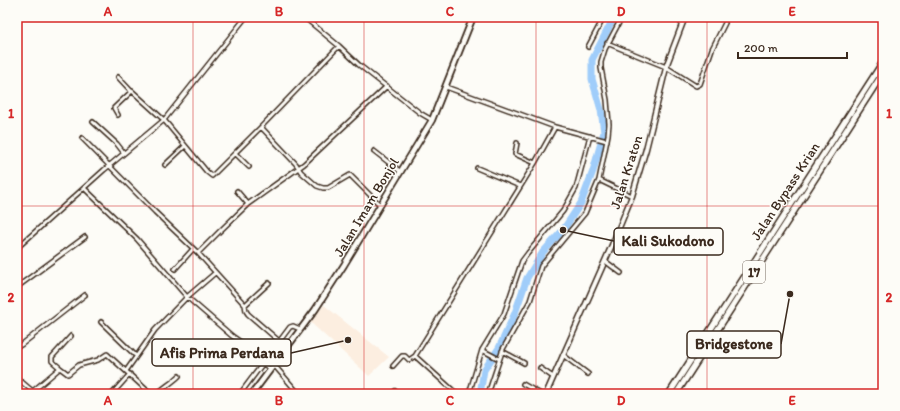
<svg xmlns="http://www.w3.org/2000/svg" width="900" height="411" viewBox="0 0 900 411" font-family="Itim,sans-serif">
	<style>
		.built { fill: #fceee0 }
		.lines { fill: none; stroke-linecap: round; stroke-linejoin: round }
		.river { stroke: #a0cdfa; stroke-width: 7 }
		.minor-casing { stroke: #3b2a1e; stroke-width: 6 }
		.tertiary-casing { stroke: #3b2a1e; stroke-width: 7 }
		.secondary-casing { stroke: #3b2a1e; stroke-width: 8 }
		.trunk-casing { stroke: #3b2a1e; stroke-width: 8 }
		.minor { stroke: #fdfcf7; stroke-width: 3 }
		.tertiary { stroke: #fdfcf7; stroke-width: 4 }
		.secondary { stroke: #fdfcf7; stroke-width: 4.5 }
		.trunk { stroke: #fdfcf7; stroke-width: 5 }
		.grid { fill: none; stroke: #d62828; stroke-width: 1; stroke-opacity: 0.55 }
		.labels { text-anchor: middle; stroke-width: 3; stroke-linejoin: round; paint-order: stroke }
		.shield { fill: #fdfcf7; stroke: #75695f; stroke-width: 1 }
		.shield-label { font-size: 13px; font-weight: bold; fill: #3b2a1e }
		.street-label { font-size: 14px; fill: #3b2a1e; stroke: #fdfcf7 }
		.leader { fill: none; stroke: #3b2a1e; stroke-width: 1.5 }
		.callout-dot { fill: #3b2a1e; stroke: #fdfcf7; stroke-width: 1.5 }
		.callout { fill: #fdfcf7; stroke: #3b2a1e; stroke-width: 1.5 }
		.callout-label { font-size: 15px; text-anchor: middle; font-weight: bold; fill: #3b2a1e }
		.neatline { fill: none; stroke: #d62828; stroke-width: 1.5 }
		.grid-label { font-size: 13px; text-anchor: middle; font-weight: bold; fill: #d62828 }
	</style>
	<rect width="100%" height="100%" fill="#fdfcf7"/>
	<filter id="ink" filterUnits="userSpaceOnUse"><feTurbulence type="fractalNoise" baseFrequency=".025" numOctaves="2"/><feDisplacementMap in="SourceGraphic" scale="8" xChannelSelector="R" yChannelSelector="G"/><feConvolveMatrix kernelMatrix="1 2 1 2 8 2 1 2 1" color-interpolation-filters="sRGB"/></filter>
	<g filter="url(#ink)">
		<path class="built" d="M 324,305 L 389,357 L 369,376 L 310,322 Z"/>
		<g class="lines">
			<path class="river" d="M 480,394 L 484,370 L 499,348 L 515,313 L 527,278 L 543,252 L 563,230 L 581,203 L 593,171 L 604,132 L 601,110 L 592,79 L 592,60 L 614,17"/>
			<g class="minor-casing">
				<path id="minor" d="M 304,17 L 339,46 L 359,65 L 420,113 L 432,120
					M 607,43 L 666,67 L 696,86 L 700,84 L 712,49 L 725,23
					M 588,47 L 604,17
					M 118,77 L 131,91
					M 446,87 L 555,127 L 607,141
					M 118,115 L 114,108 L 132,91 L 164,120 L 207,172 L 212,176 L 261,127 L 339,46
					M 93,122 L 117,144 L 124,153
					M 261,127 L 296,164 L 301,172 L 317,186 L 323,188 L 328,188 L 350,175 L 380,205
					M 82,138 L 155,212 L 198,253 L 245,305 L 246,311 L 248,314 L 287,348
					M 517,143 L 515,154 L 535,163
					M 374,151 L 401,172
					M 235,153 L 249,167
					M 165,165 L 185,146
					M 477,168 L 520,186
					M 599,180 L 632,196
					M 84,188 L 137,239 L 187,297 L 232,336 L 274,365 L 299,394
					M 237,191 L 248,204
					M 17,248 L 104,170 L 164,120 L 246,17
					M 198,253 L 220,231 L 248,204 L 304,164 L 387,86
					M 605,261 L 621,273
					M 175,269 L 193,249
					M 17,287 L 85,237
					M 245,305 L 269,283
					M 101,322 L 136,356
					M 17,345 L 21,345 L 85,295
					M 482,350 L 499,359
					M 502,351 L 524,363
					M 563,355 L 588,374
					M 415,356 L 457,394
					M 262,363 L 271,369
					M 393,366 L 402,356 L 405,356 L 409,360 L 415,356 L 535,163 L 555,127
					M 60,368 L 52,361 L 52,357 L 71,336
					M 540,368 L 553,377
					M 126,371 L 155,330 L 187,297 L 215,273
					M 17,378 L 36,394
					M 523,384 L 541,394
					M 33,391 L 60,368 L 68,374 L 79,365 L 98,360 L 107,354 L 151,394
					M 112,394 L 130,374
					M 157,394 C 164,387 172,383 179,376
					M 240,394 L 290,327 L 293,326 L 300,329
					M 392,394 L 395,391
					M 469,394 L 482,350 L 504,314 L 522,261 L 528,253 L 563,211 L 576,188 L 590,136
					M 488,394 L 503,349 L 530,301 L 541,266 L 585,213 L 599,180 L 608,135 L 609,124 L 607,100 L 601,68 L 601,62 L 605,49 L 622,17"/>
			</g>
			<g class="tertiary-casing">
				<path id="tertiary" d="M 546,394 L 612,245 L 632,196 L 646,149 L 667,64 L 685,17"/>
			</g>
			<g class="secondary-casing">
				<path id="secondary" d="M 252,394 L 315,310 L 344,265 L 432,120 L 473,17"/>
			</g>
			<g class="trunk-casing">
				<path id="trunk" d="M 669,394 L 883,62
					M 676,394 L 883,73"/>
			</g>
			<use href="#minor" class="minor"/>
			<use href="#tertiary" class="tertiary"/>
			<use href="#secondary" class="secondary"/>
			<use href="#trunk" class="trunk"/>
		</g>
	</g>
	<path class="grid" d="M 193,17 L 193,394M 364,17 L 364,394M 536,17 L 536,394M 707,17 L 707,394M 17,206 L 883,206"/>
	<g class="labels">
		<rect class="shield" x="743" y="261" width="22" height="22" rx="3"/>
		<g class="shield-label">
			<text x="754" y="277">17</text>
		</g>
		<g class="street-label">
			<text transform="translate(626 172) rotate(-72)" y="5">Jalan Kraton</text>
			<text transform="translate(785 191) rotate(-57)" y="5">Jalan Bypass Krian</text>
			<text transform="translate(366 207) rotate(-59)" y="5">Jalan Imam Bonjol</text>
		</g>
	</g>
	<path class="leader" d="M563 230L614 241M790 294L781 344M348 340L291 353"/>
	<g class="callout-dot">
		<circle cx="563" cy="230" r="4"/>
		<circle cx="790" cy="294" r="4"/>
		<circle cx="348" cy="340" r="4"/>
	</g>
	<g class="callout">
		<rect x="614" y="228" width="109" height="27" rx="4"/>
		<rect x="687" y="331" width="94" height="27" rx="4"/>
		<rect x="152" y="339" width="139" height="27" rx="4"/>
	</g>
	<g class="callout-label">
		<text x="668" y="246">Kali Sukodono</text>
		<text x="734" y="349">Bridgestone</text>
		<text x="222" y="358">Afis Prima Perdana</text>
	</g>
	<rect width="900" height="411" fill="none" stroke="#fdfcf7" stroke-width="44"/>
	<path d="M738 52v6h109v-6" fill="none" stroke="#3b2a1e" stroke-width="2"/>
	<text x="744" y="52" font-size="12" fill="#3b2a1e" stroke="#fdfcf7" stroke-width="3" paint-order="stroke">200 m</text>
	<rect x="22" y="22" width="856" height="367" class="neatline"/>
	<g class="grid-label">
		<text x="108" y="16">A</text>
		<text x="279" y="16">B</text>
		<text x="450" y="16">C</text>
		<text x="621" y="16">D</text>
		<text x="792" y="16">E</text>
		<text x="11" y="118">1</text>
		<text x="889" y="118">1</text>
		<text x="11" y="302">2</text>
		<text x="889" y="302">2</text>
		<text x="108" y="405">A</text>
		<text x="279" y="405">B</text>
		<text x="450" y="405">C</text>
		<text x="621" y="405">D</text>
		<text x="792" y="405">E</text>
	</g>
</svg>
